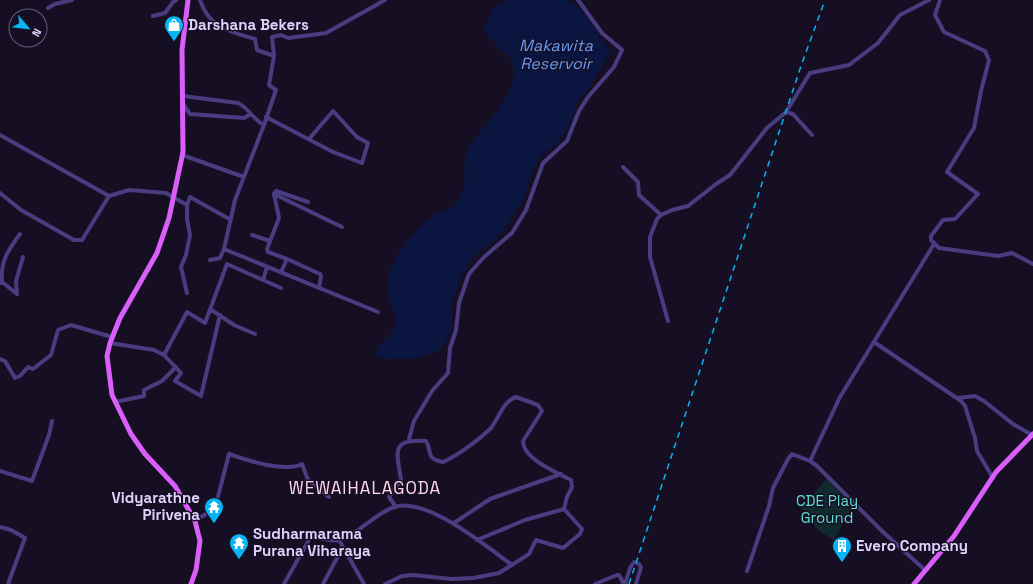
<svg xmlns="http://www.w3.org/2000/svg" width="1033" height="584" viewBox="0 0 1033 584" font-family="'Space Grotesk',sans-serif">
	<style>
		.green { fill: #12292d }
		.water { fill: #0b1640 }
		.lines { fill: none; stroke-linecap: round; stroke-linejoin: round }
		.minor { stroke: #4a3c81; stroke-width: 4 }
		.major { stroke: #da5efa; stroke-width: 5 }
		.rail { stroke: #08b4f4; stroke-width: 1.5; stroke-dasharray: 6 5; stroke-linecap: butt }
		.labels { text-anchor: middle; stroke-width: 3; stroke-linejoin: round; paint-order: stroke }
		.poi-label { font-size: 15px; font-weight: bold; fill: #dfd3fe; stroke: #160f23; text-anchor: start }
		.park-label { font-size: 15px; fill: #61dbd2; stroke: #160f23 }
		.water-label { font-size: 16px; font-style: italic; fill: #659bfa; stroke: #160f23 }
		.quarter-label { font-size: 17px; letter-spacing: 1px; fill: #fed5e8; stroke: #160f23 }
	</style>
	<rect width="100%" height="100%" fill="#160f23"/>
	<path class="green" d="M 827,478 L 852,507 L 834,540 C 817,531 809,522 800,505 L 811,497 Z"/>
	<path class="water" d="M 509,0 L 569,0 C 587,11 597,35 611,51 L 590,86 L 576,105 L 573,118 L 566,132 L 557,143 L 540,157 L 531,175 L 525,197 L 507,225 L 495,240 L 473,257 L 460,279 L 452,301 L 452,328 L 447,340 L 437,352 L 416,358 L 382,359 L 375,355 C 377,342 394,337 395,323 C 397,311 389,303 388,291 C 387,285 389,273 391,267 C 399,250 421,222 438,213 C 443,210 451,210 454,205 C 474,181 457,168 470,146 C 483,123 528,89 509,57 C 507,53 501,50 498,47 C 493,42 489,36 484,31 C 489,14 492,5 509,0 Z"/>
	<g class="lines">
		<path class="minor" d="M 940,0 L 935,15 L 944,32 L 985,51 L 989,60 L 981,91 L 974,128 L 947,172 L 978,194 L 955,219 L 943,220 L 931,236 L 931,240 L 939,248 L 998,256 L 1012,253 L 1033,264
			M 48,8 L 55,4 L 72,0
			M 153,16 L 165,13 L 173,2 L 176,0
			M 274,56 L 272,37 L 281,35 L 288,38 L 326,33 L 385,0
			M 183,96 L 238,103 C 249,108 253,120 264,125 L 276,90 L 269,85 L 274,56 L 257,50 L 255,39 C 229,31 210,29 200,0
			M 183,104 L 190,114 L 244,118 L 251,114
			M 786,112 L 793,114 L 812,135
			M 266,117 L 333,152 L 362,163 L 368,143 L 357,137 L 333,111 L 309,139
			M 264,125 L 235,200 L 224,249 L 378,312
			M 0,135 L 109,196
			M 182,155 L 244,177
			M 623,167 L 638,182 L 639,195 L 661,215
			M 0,193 L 21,210 L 74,240 L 82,240 L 109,196 L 129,190 L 166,193 L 187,205 L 190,197 L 231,220
			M 274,194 L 279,218 L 267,249 L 268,252 L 287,259
			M 274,194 L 342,227
			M 274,194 L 276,191 L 308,202
			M 252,235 L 270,241
			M 210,260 L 220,258 L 224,249
			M 267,267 L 263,280 L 281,288
			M 281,272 L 287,259 L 320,274 L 321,276 L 319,288
			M 2,282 C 0,262 8,250 20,234
			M 0,283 L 2,282 L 17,294 L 16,281 L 23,257
			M 187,293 L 181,267 L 186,255 L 190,235 L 187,219 L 187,205
			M 210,309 L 234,325 L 255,334
			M 668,321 L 650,257 L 650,237 L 657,219 L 661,215 L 672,210 L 688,206 L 716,184 L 730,175 L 767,128 L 786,112 L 810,73 L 849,65 L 878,43 L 900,15 L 929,0
			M 874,342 L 961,401 L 965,406 L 975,438 L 977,451 L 993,478
			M 110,343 L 154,350 L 164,355 L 187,312 L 205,323 L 227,264 L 263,280
			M 164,355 L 181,373 L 175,381 L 201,396 L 220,315
			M 0,359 L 5,361 L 15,378 L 20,376 L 28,367 L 33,369 L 51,355 L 58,330 L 71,325 L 112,337
			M 957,398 L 975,396 L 984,401 L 1013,424 L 1032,435
			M 115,402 L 144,396 L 144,390 L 162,381 L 176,367
			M 409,439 L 414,421 L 432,391 L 448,373 L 450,348 L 456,330 L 459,303 L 469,274 L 484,257 L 512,233 L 526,210 L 543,163 L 567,141 L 579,111 L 588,97 L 614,67 L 622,50 L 602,33 L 578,0
			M 810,461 L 840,397 L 934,244
			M 0,471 L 32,481 L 49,435 L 52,421
			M 195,521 L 215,508 L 229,454 C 247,460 284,473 302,464 L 308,480 L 329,497
			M 454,523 L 490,499 L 561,474
			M 0,527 L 11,530 L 25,538 L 8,584
			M 339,540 L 364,584
			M 477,540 L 525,520 L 564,509
			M 747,571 L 769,506 L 773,488 L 788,459 L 792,454 L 810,461 L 817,466 L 883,532 L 925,570
			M 284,584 L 310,538 C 320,535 330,543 340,540 C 360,533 374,514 394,507 C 426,496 487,547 512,565
			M 323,584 L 343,547
			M 385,584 L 402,576 L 413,575 L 451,579 L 473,578 L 499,573 L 529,554 L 536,540 L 563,548 L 580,534 L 582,529 L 564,509 L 567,497 L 572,487 L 571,480 C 556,472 523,459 523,441 L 542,411 L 538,405 L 516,397 C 503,401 499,418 491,428 C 480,439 457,456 443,462 C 424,458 433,452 426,441 C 390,438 397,452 401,480 L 389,497 L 396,507
			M 595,584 L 617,575 L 619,575 L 624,584
			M 625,584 L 630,568 L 634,562 L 639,564 L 641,567 L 636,584"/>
		<path class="major" d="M 188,0 L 182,50 L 183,152 L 169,218 L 157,253 L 120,318 L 110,343 L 107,356 L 112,395 L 131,434 L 145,454 L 175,486 L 195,521 L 200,541 L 196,570 L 191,584
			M 914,584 L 954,536 L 996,472 L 1033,434"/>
		<path class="rail" d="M 629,584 L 801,66 L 825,0"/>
	</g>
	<defs>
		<g id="shop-pin" transform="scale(1)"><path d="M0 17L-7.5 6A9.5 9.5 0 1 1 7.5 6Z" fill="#08b4f4" stroke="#160f23"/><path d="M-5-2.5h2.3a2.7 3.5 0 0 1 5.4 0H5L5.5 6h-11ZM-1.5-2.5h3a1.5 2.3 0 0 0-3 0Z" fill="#fff"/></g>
		<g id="temple-pin" transform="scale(1)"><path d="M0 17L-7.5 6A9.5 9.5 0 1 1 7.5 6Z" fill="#08b4f4" stroke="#160f23"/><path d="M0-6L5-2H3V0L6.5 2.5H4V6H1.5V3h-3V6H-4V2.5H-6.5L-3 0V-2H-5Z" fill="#fff"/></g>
		<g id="building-pin" transform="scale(1)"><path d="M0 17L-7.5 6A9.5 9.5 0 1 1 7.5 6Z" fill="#08b4f4" stroke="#160f23"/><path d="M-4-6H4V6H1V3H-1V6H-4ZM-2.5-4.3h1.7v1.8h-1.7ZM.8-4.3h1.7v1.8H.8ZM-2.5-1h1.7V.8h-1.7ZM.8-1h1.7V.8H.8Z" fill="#fff"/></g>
	</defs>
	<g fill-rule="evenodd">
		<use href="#shop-pin" x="174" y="25"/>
		<use href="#temple-pin" x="214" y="507"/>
		<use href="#temple-pin" x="239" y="543"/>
		<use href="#building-pin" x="842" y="546"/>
	</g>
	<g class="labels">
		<g class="poi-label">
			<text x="188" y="30">Darshana Bekers</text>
			<text x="200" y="503" text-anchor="end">Vidyarathne<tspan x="200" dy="17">Pirivena</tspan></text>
			<text x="253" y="539">Sudharmarama<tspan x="253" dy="17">Purana Viharaya</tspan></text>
			<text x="856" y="551">Evero Company</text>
		</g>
		<g class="park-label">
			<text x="827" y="506">CDE Play<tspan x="827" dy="17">Ground</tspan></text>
		</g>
		<g class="water-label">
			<text x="556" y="51">Makawita<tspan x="556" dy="18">Reservoir</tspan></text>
		</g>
		<g class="quarter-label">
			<text x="365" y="494">WEWAIHALAGODA</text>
		</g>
	</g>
	<g transform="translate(28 28) rotate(118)"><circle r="19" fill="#160f23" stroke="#665d7b"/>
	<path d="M0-3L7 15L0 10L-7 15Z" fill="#08b4f4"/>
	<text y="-6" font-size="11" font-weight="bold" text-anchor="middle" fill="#dfd3fe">N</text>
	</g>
</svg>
